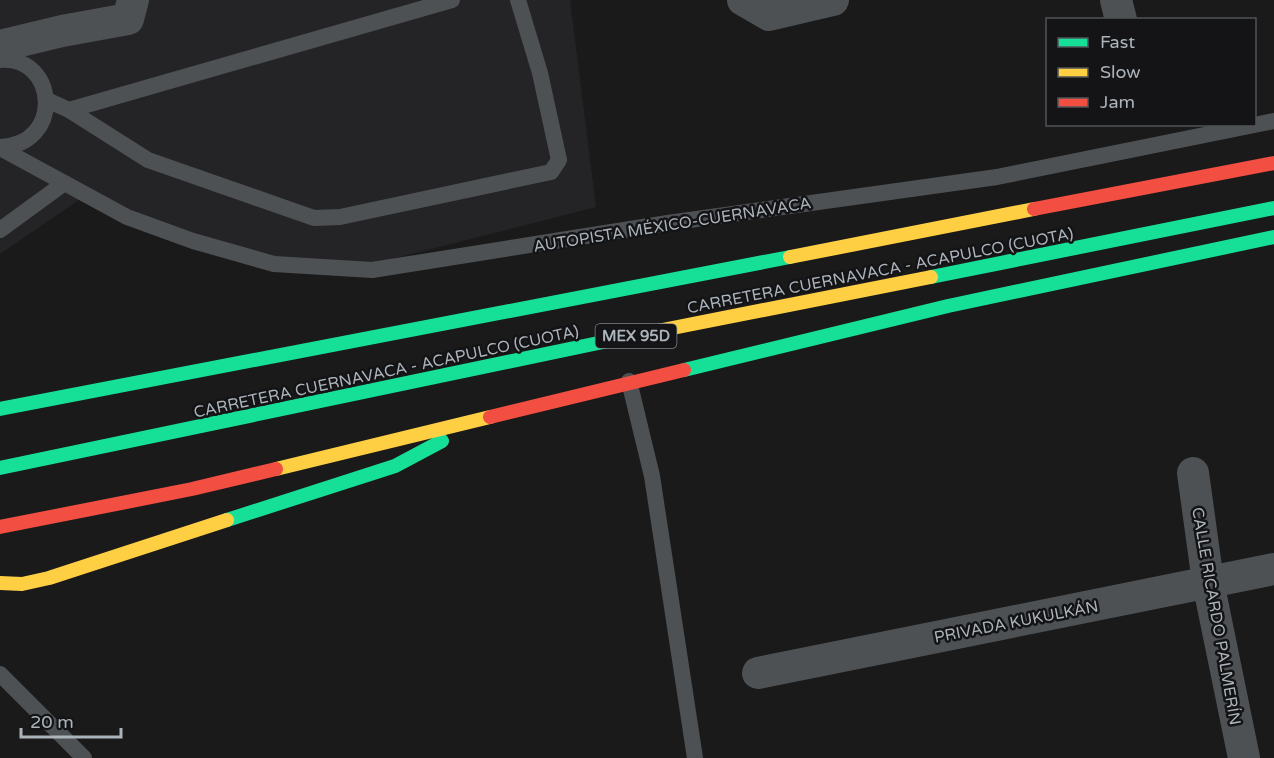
<svg xmlns="http://www.w3.org/2000/svg" width="1274" height="758" viewBox="0 0 1274 758" font-family="'Varela Round',sans-serif">
	<style>
		.built { fill: #242426 }
		.lines { fill: none; stroke-linecap: round; stroke-linejoin: round }
		.lane { stroke: #4e5153; stroke-width: 16 }
		.street { stroke: #4e5153; stroke-width: 32 }
		.fast { stroke: #16e098; stroke-width: 14 }
		.slow { stroke: #ffcf43; stroke-width: 14 }
		.jam { stroke: #f24e42; stroke-width: 14 }
		.labels { text-anchor: middle; stroke-width: 5; stroke-linejoin: round; paint-order: stroke }
		.shield { fill: #141416; stroke: #7e838a; stroke-width: 1.5 }
		.shield-label { font-size: 15px; font-weight: bold; fill: #abb3bb }
		.street-label { font-size: 16px; fill: #abb3bb; stroke: #141416 }
	</style>
	<rect width="100%" height="100%" fill="#1a1a1a"/>
	<path class="built" d="M 0,0 L 570,0 L 596,207 L 341,272 L 240,258 L 89,193 L 0,254 Z"/>
	<g class="lines">
		<path class="lane" d="M 0,60 C 57,55 65,145 0,147
			M 47,100 L 69,110 L 148,160 L 314,218 L 340,217 L 551,172 L 559,160 L 540,73 L 518,0
			M 69,110 L 452,0
			M 0,148 L 127,217 L 193,241 L 274,264 L 372,270 L 668,223 L 997,177 L 1274,121
			M 0,230 L 63,184
			M 629,381 L 652,476 L 695,758
			M 0,674 L 84,758"/>
		<path class="street" d="M 743,0 L 769,15 L 833,0
			M 1116,0 L 1121,20
			M 0,46 L 62,31 L 128,19 L 133,0
			M 1193,473 L 1208,582 L 1244,758
			M 758,673 L 1274,569"/>
		<path class="fast" d="M 931,277 L 1274,208
			M 684,370 L 948,306 L 1274,237
			M 0,409 L 790,257
			M 0,468 L 627,337
			M 227,520 L 395,466 L 442,441"/>
		<path class="slow" d="M 790,257 L 1034,209
			M 627,337 L 931,277
			M 276,469 L 490,417
			M 0,583 L 22,584 L 49,578 L 227,520"/>
		<path class="jam" d="M 1034,209 L 1274,163
			M 490,417 L 684,370
			M 0,527 L 192,489 L 276,469"/>
	</g>
	<g class="labels">
		<rect class="shield" x="595.5" y="324" width="81" height="24" rx="4.5"/>
		<g class="shield-label">
			<text x="636" y="341">MEX 95D</text>
		</g>
		<g class="street-label">
			<text transform="translate(672 224) rotate(-9)" y="6">AUTOPISTA MÉXICO-CUERNAVACA</text>
			<text transform="translate(880 270) rotate(-11)" y="6">CARRETERA CUERNAVACA - ACAPULCO (CUOTA)</text>
			<text transform="translate(386 371) rotate(-12)" y="6">CARRETERA CUERNAVACA - ACAPULCO (CUOTA)</text>
			<text transform="translate(1217 616) rotate(80)" y="6">CALLE RICARDO PALMERÍN</text>
			<text transform="translate(1016 621) rotate(-11)" y="6">PRIVADA KUKULKÁN</text>
		</g>
	</g>
	<rect x="1046" y="18" width="210" height="108" fill="#141416" stroke="#505458" stroke-width="1.5"/>
	<rect x="1058" y="38" width="30" height="9" fill="#16e098" stroke="#505458" stroke-width="1.5"/>
	<text x="1100" y="48" font-size="18" fill="#abb3bb">Fast</text>
	<rect x="1058" y="68" width="30" height="9" fill="#ffcf43" stroke="#505458" stroke-width="1.5"/>
	<text x="1100" y="78" font-size="18" fill="#abb3bb">Slow</text>
	<rect x="1058" y="98" width="30" height="9" fill="#f24e42" stroke="#505458" stroke-width="1.5"/>
	<text x="1100" y="108" font-size="18" fill="#abb3bb">Jam</text>
	<path d="M21 728v9h100v-9" fill="none" stroke="#abb3bb" stroke-width="3"/>
	<text x="30" y="728" font-size="18" fill="#abb3bb" stroke="#141416" stroke-width="4.5" paint-order="stroke">20 m</text>
</svg>
